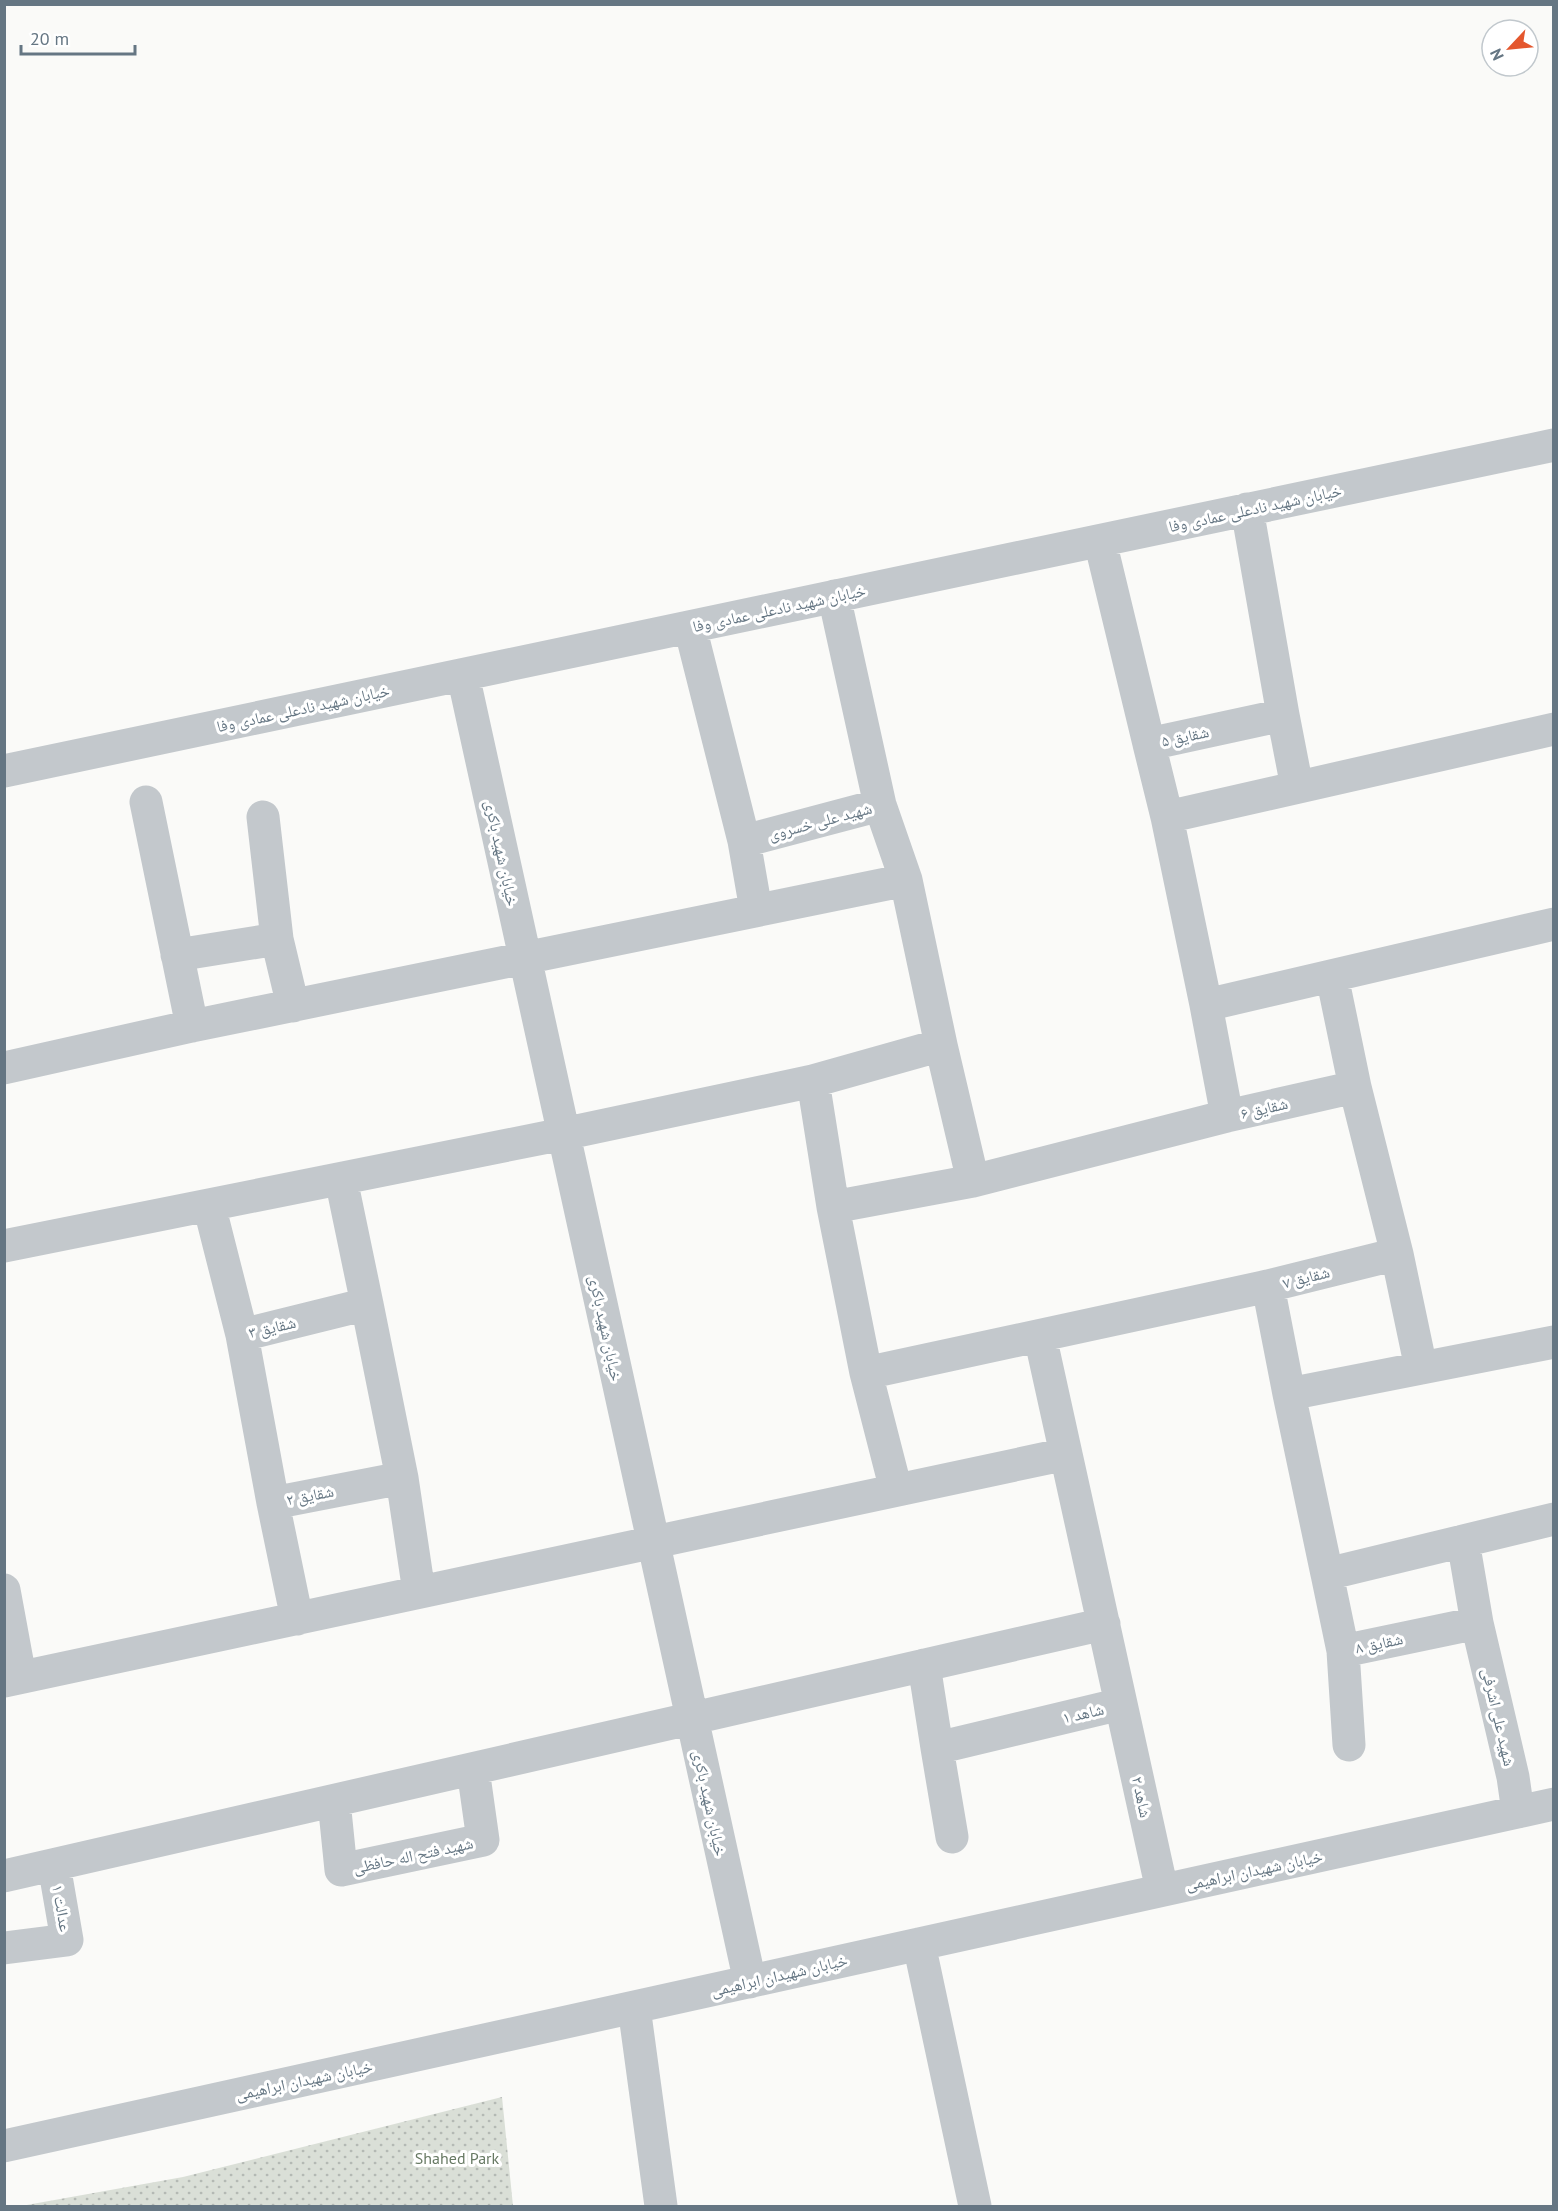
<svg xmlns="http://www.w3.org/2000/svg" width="1558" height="2211" viewBox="0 0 1558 2211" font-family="'PT Sans','Noto Naskh Arabic',sans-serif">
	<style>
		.park { fill: url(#park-dots) }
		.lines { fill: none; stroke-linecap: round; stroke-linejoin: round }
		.minor { stroke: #c3c8cc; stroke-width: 33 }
		.labels { text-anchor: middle; stroke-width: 6; stroke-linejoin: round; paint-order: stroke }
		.street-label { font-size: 16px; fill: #657683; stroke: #fff }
		.park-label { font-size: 16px; fill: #687a64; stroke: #fff }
	</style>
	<defs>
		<pattern id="park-dots" width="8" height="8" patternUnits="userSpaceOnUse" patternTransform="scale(1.5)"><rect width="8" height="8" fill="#dadfd7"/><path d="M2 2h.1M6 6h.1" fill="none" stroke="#b4b9b4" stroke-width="1.8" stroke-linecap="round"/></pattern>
	</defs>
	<rect width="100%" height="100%" fill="#fafaf8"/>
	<path class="park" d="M 502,2097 L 513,2206 L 21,2206 L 183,2177 Z"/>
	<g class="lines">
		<path class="minor" d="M 1247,509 L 1283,715
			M 1100,541 L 1149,744
			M 834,596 L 880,805
			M 690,627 L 744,841
			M 463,675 L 750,1982
			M 4,771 L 1554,445
			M 1297,787 L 1283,715 L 1149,744 L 1167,817 L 1554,729
			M 146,802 L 192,1026
			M 263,817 L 277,939
			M 1167,817 L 1206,1005
			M 906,880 L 941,1045
			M 177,955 L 277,939 L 293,1006
			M 1332,976 L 1355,1087 L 1227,1116 L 1206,1005 L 1554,924
			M 4,1068 L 192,1026 L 906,880 L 880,805 L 744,841 L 756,910
			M 1355,1087 L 1397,1254
			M 973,1181 L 1227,1116
			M 209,1205 L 242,1335 L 367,1304 L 341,1179
			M 833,1207 L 866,1373
			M 4,1246 L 563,1134 L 813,1081 L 941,1045 L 973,1181 L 833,1207 L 813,1081
			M 367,1304 L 402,1478
			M 242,1335 L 273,1503
			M 1040,1336 L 1162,1890
			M 1421,1368 L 1397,1254 L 1268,1286 L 1289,1394 L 1554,1342
			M 1289,1394 L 1327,1574
			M 896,1490 L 866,1373 L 1268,1286
			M 1463,1541 L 1477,1623 L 1343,1651 L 1327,1574 L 1554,1519
			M 4,1590 L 20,1677
			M 297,1619 L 273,1503 L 402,1478 L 419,1592
			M 1477,1623 L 1513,1777 L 1518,1812
			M 1343,1651 L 1349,1745
			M 924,1665 L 937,1748 L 1121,1704
			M 4,1681 L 1066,1454
			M 937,1748 L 952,1837
			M 334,1801 L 341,1870 L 483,1840 L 473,1769
			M 4,1876 L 1104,1624
			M 919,1944 L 975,2206
			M 4,1948 L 67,1940 L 54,1865
			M 634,2007 L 661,2206
			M 4,2146 L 1554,1804"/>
	</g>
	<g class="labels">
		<g class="street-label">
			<text transform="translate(1255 508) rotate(-12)" y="6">خیابان شهید نادعلی عمادی وفا</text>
			<text transform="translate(779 608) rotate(-12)" y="6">خیابان شهید نادعلی عمادی وفا</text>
			<text transform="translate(303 708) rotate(-12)" y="6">خیابان شهید نادعلی عمادی وفا</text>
			<text transform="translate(1185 736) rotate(-12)" y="6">شقایق ۵</text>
			<text transform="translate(820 821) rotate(-15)" y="6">شهید علی خسروی</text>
			<text transform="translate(502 853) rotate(78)" y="6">خیابان شهید باکری</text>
			<text transform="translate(1264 1108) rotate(-13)" y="6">شقایق ۶</text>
			<text transform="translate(1306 1277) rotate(-14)" y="6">شقایق ۷</text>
			<text transform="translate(272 1327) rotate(-13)" y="6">شقایق ۳</text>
			<text transform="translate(606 1328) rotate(78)" y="6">خیابان شهید باکری</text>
			<text transform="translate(310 1495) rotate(-11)" y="6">شقایق ۲</text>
			<text transform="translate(1379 1643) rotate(-12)" y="6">شقایق ۸</text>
			<text transform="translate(1083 1713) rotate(-13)" y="6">شاهد ۱</text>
			<text transform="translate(1499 1717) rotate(77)" y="6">شهید علی اشرفی</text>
			<text transform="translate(1142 1797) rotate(78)" y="6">شاهد ۲</text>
			<text transform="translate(710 1803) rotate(78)" y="6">خیابان شهید باکری</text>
			<text transform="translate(413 1855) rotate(-12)" y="6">شهید فتح اله حافظی</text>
			<text transform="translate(1254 1870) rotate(-12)" y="6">خیابان شهیدان ابراهیمی</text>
			<text transform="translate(62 1908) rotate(80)" y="6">عدالت ۱</text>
			<text transform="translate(779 1975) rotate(-13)" y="6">خیابان شهیدان ابراهیمی</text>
			<text transform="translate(304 2080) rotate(-12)" y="6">خیابان شهیدان ابراهیمی</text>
		</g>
		<g class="park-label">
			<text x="457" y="2164">Shahed Park</text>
		</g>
	</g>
	<rect width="1558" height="2211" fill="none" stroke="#657683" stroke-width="12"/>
	<g transform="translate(1510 48) rotate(244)"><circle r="28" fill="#ffffff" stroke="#c1c8cd" stroke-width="1.5"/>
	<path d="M0-4.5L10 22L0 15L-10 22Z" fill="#e4572e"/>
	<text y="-9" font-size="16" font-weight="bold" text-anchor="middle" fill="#657683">N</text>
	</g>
	<path d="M21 45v9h114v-9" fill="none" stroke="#657683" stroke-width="3"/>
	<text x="30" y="45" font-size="18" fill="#657683" stroke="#ffffff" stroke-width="4.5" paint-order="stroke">20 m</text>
</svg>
